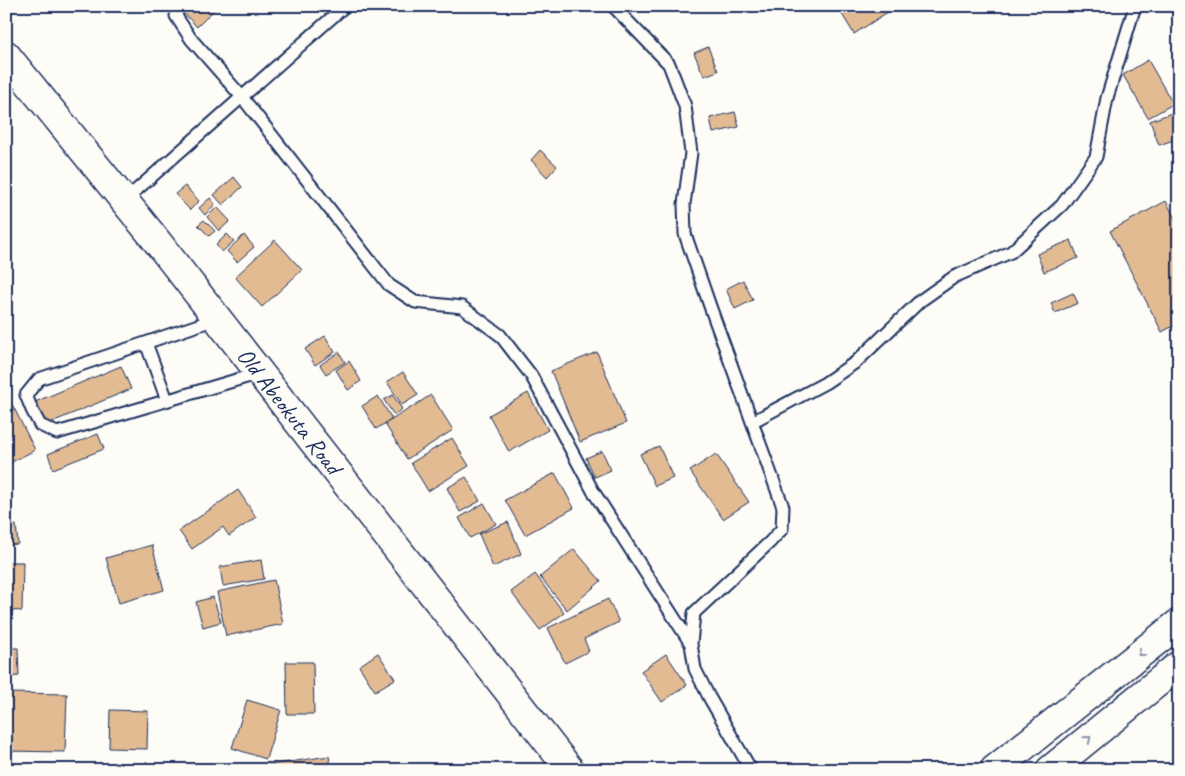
<svg xmlns="http://www.w3.org/2000/svg" width="1185" height="776" viewBox="0 0 1185 776" font-family="Caveat,sans-serif">
	<style>
		.building { fill: #e3bb93; stroke: #1b2f5e }
		.lines { fill: none; stroke-linecap: round; stroke-linejoin: round }
		.service-casing { stroke: #1b2f5e; stroke-width: 15 }
		.tertiary-casing { stroke: #1b2f5e; stroke-width: 31 }
		.trunk-casing { stroke: #1b2f5e; stroke-width: 31 }
		.service { stroke: #fdfcf7; stroke-width: 11 }
		.tertiary { stroke: #fdfcf7; stroke-width: 28 }
		.trunk { stroke: #fdfcf7; stroke-width: 28 }
		.oneway { stroke: #8c96aa }
		.labels { text-anchor: middle; stroke-width: 4; stroke-linejoin: round; paint-order: stroke }
		.street-label { font-size: 24px; fill: #1b2f5e; stroke: #fdfcf7 }
	</style>
	<rect width="100%" height="100%" fill="#fdfcf7"/>
	<filter id="ink" filterUnits="userSpaceOnUse"><feTurbulence type="fractalNoise" baseFrequency=".02" numOctaves="2"/><feDisplacementMap in="SourceGraphic" scale="10" xChannelSelector="R" yChannelSelector="G"/><feConvolveMatrix kernelMatrix="1 2 1 2 8 2 1 2 1" color-interpolation-filters="sRGB"/></filter>
	<g filter="url(#ink)">
		<path class="building" d="M 184,6 L 218,6 L 197,27 L 181,10 Z
			M 837,6 L 897,6 L 854,34 Z
			M 708,47 L 718,71 L 704,76 L 694,53 Z
			M 1148,60 L 1173,104 L 1148,118 L 1123,75 Z
			M 735,112 L 739,127 L 713,133 L 710,118 Z
			M 1174,112 L 1179,126 L 1179,138 L 1159,145 L 1150,121 Z
			M 540,150 L 557,166 L 547,177 L 531,160 Z
			M 234,177 L 242,187 L 223,205 L 214,195 Z
			M 185,186 L 199,201 L 190,210 L 175,194 Z
			M 210,198 L 215,204 L 205,215 L 199,208 Z
			M 1166,201 L 1179,226 L 1179,323 L 1162,332 L 1110,231 Z
			M 217,207 L 230,221 L 219,231 L 207,217 Z
			M 204,220 L 215,231 L 209,236 L 198,225 Z
			M 227,234 L 234,241 L 222,252 L 216,245 Z
			M 244,235 L 254,247 L 237,262 L 227,251 Z
			M 275,240 L 302,270 L 262,307 L 235,277 Z
			M 1071,240 L 1078,258 L 1044,272 L 1037,254 Z
			M 743,280 L 753,300 L 735,309 L 726,289 Z
			M 1073,293 L 1078,303 L 1055,313 L 1051,303 Z
			M 325,336 L 335,352 L 315,365 L 305,349 Z
			M 339,352 L 345,362 L 326,374 L 320,365 Z
			M 597,352 L 626,423 L 580,442 L 551,371 Z
			M 349,361 L 361,381 L 348,390 L 336,370 Z
			M 121,366 L 131,389 L 45,425 L 35,402 Z
			M 403,372 L 418,395 L 402,405 L 387,382 Z
			M 6,392 L 35,450 L 6,465 Z
			M 528,393 L 548,430 L 509,452 L 489,415 Z
			M 393,395 L 402,409 L 394,415 L 384,400 Z
			M 431,395 L 453,430 L 407,459 L 385,424 Z
			M 378,396 L 392,419 L 376,429 L 362,406 Z
			M 98,434 L 104,449 L 53,469 L 48,454 Z
			M 452,438 L 469,466 L 428,491 L 411,463 Z
			M 659,446 L 673,478 L 655,486 L 640,454 Z
			M 602,451 L 611,470 L 595,477 L 586,458 Z
			M 716,454 L 749,502 L 723,519 L 690,471 Z
			M 555,473 L 574,508 L 525,535 L 505,500 Z
			M 466,477 L 480,501 L 460,512 L 447,488 Z
			M 238,490 L 256,517 L 229,536 L 223,527 L 192,549 L 179,531 Z
			M 484,503 L 496,524 L 470,538 L 459,518 Z
			M 508,522 L 521,554 L 493,567 L 479,534 Z
			M 16,525 L 18,544 L 6,545 L 6,526 Z
			M 152,545 L 164,590 L 119,603 L 106,558 Z
			M 574,549 L 601,581 L 567,610 L 540,577 Z
			M 261,560 L 264,579 L 223,586 L 220,567 Z
			M 6,562 L 23,562 L 22,611 L 6,610 Z
			M 535,574 L 564,613 L 540,630 L 511,592 Z
			M 274,580 L 283,624 L 226,636 L 217,592 Z
			M 213,597 L 221,622 L 203,627 L 196,602 Z
			M 608,599 L 619,622 L 584,639 L 589,651 L 565,663 L 548,628 Z
			M 6,648 L 18,648 L 19,676 L 6,677 Z
			M 378,653 L 395,679 L 375,691 L 359,666 Z
			M 666,654 L 687,685 L 662,702 L 641,671 Z
			M 286,662 L 313,662 L 314,714 L 287,714 Z
			M 6,693 L 67,694 L 65,752 L 6,751 Z
			M 247,700 L 281,710 L 266,759 L 232,748 Z
			M 110,710 L 148,711 L 147,749 L 109,748 Z
			M 329,756 L 331,770 L 251,770 L 250,768 Z
			M 97,768 L 128,770 L 97,770 Z"/>
		<g class="lines">
			<g class="service-casing">
				<path id="service" d="M 178,6 L 176,16 L 191,39 L 242,97 L 389,285 L 415,302 L 462,307 L 500,335 L 531,375 L 593,491 L 691,644
					M 613,6 L 669,64 L 685,106 L 691,153 L 684,204 L 685,234 L 711,309 L 783,507 L 782,529 L 770,542 L 694,613 L 691,644 L 695,669 L 709,697 L 751,770
					M 124,201 L 345,6
					M 216,319 L 39,379 L 26,395 L 32,410 L 40,425 L 57,433 L 260,373
					M 146,343 L 167,400
					M 752,422 L 825,383 L 856,362 L 920,301 L 954,277 L 1011,252 L 1062,205 L 1096,157 L 1107,98 L 1135,6"/>
			</g>
			<g class="tertiary-casing">
				<path id="tertiary" d="M 994,770 L 1179,623
					M 1050,770 L 1179,665"/>
			</g>
			<g class="trunk-casing">
				<g id="trunk">
					<path id="s1" d="M 6,55 L 152,235 L 570,770"/>
				</g>
			</g>
			<use href="#service" class="service"/>
			<use href="#tertiary" class="tertiary"/>
			<use href="#trunk" class="trunk"/>
		</g>
		<defs><path id="oneway-chevron" d="M-2-3.5L2.5 0L-2 3.5" fill="none" stroke-width="1.6" stroke-linecap="round" stroke-linejoin="round" transform="scale(1.25)"/></defs>
		<g class="oneway">
			<use href="#oneway-chevron" transform="translate(1141 653) rotate(142)"/>
			<use href="#oneway-chevron" transform="translate(1088 739) rotate(-39)"/>
		</g>
	</g>
	<g class="labels">
		<g class="street-label">
			<text dy="8" stroke="none"><textPath href="#s1" startOffset="455">Old Abeokuta Road</textPath></text>
		</g>
	</g>
	<rect width="1185" height="776" fill="none" stroke="#fdfcf7" stroke-width="25"/>
	<rect x="12" y="12" width="1160" height="751" fill="none" stroke="#1b2f5e" stroke-width="2" filter="url(#ink)"/>
</svg>
